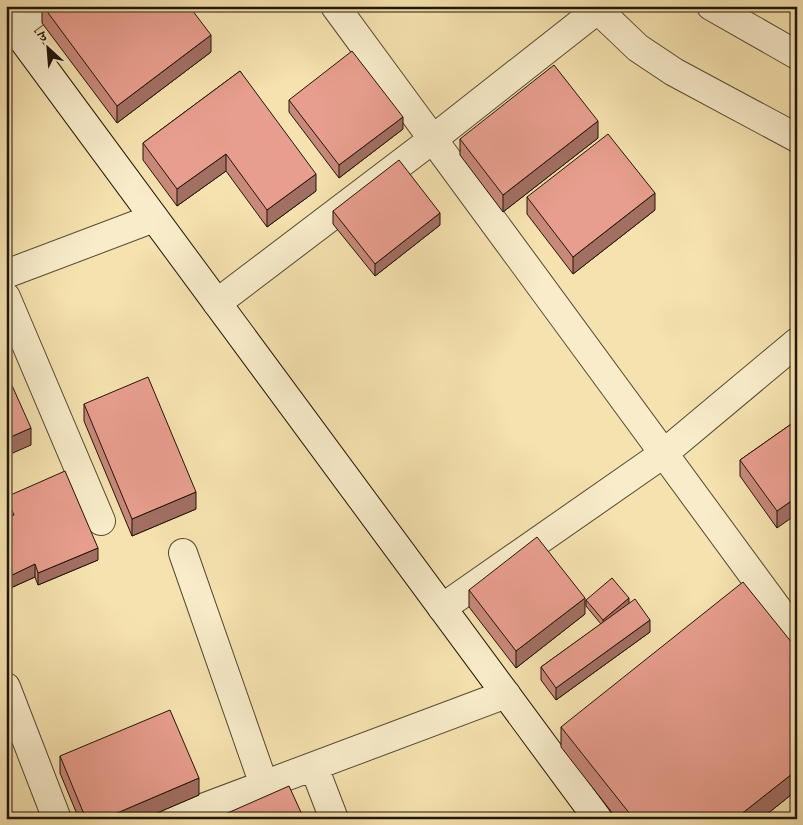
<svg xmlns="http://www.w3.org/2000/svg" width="803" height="825" viewBox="0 0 803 825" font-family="'IM FELL DW Pica','Noto Serif Devanagari',serif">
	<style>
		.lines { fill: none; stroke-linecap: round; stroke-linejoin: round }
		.street-casing { stroke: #554932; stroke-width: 30 }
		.secondary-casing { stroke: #201609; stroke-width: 30 }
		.street { stroke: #f8ecca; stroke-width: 28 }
		.secondary { stroke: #f8ecca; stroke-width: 28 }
		.wall { fill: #c8887a; stroke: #201609 }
		.shaded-wall { fill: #a26f63; stroke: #201609 }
		.building { fill: #e89e8e; stroke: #201609 }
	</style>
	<rect width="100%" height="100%" fill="#f5e2ae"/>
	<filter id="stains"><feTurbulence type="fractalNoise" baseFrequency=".004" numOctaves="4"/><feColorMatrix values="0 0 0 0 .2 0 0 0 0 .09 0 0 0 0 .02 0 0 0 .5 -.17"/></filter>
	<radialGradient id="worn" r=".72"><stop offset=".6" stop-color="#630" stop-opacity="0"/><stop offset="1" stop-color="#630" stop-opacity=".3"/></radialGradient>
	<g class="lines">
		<g class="street-casing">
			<path id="street" d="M 335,6 L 797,635
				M 594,6 L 638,48 L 674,72 L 797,138
				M 711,6 L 797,55
				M 15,28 L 44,6
				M 6,274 L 154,218
				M 6,297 L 101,521
				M 217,303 L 433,139 L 597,10
				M 183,553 L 264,785
				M 442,608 L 663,454 L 797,342
				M 6,687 L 57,819
				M 314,767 L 334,819
				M 173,819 L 506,694"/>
		</g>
		<g class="secondary-casing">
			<path id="secondary" d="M 6,17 L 598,819"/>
		</g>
		<use href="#street" class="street"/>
		<use href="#secondary" class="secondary"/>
	</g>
	<path class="wall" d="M 788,6 L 797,6 L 797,11 Z
		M 42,7 L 211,52 L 117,123 L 42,23 Z
		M 240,71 L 316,191 L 267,227 L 226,171 L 177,206 L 143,160 L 143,143 Z
		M 289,100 L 403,129 L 339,178 L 289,112 Z
		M 598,138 L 503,212 L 460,155 L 460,139 Z
		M 527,197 L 655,210 L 573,274 L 527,214 Z
		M 333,211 L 440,225 L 375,276 L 333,224 Z
		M 84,404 L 196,509 L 132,536 L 84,421 Z
		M 797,420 L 777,528 L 740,476 L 740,460 Z
		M 6,497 L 98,560 L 38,585 L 35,577 L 6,590 L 6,518 L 9,517 L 6,509 Z
		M 469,590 L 585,614 L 516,668 L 469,607 Z
		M 586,600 L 629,603 L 650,632 L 556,700 L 541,680 L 541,667 L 601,624 L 586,606 Z
		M 561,727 L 797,790 L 761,819 L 617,819 L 561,747 Z
		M 60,756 L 199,795 L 143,819 L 79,819 L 60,773 Z"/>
	<path class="shaded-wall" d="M 211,35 L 211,52 L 117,123 L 117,106 Z
		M 403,117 L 403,129 L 339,178 L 339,165 Z
		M 598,121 L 598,138 L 503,212 L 503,195 Z
		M 226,154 L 226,171 L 177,206 L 177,189 Z
		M 316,174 L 316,191 L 267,227 L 267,210 Z
		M 655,193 L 655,210 L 573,274 L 573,257 Z
		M 440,213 L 440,225 L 375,276 L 375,264 Z
		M 31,428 L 31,445 L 6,456 L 6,439 Z
		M 196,492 L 196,509 L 132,536 L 132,519 Z
		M 797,497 L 797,514 L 777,528 L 777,511 Z
		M 98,548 L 98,560 L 38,585 L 38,573 Z
		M 35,564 L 35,577 L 6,590 L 6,578 Z
		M 585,598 L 585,614 L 516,668 L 516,651 Z
		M 629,598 L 629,604 L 603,626 L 603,620 Z
		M 650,620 L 650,632 L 556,700 L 556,688 Z
		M 797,770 L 797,790 L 761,819 L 735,819 Z
		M 9,772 L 9,789 L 6,790 L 6,773 Z
		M 199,778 L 199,795 L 143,819 L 103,819 Z"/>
	<path class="building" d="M 43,6 L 189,6 L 211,35 L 117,106 Z
		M 352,51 L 403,117 L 339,165 L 289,100 Z
		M 554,65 L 598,121 L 503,195 L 460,139 Z
		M 240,71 L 316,174 L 267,210 L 226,154 L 177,189 L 143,143 Z
		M 608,134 L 655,193 L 573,257 L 527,197 Z
		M 399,160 L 440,213 L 375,264 L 333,211 Z
		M 6,372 L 31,428 L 6,439 Z
		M 148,377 L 196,492 L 132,519 L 84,404 Z
		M 797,420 L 797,497 L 777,511 L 740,460 Z
		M 65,471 L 98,548 L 38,573 L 35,564 L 6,578 L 6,518 L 14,515 L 6,497 Z
		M 537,537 L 585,598 L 516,651 L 469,590 Z
		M 612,578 L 629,598 L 603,620 L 586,600 Z
		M 743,582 L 797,649 L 797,770 L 735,819 L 634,819 L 561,727 Z
		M 635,599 L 650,620 L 556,688 L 541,667 Z
		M 170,710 L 199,778 L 103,819 L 86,819 L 60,756 Z
		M 6,764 L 9,772 L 6,773 Z
		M 289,786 L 304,819 L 214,819 Z"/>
	<rect width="803" height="825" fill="none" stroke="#f5e2ae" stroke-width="25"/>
	<rect x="8" y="8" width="788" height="810" fill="none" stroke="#201609" stroke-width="2.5"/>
	<rect x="12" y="12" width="778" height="800" fill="none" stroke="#201609"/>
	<g transform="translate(48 48) rotate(334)" stroke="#f8ecca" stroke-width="4" paint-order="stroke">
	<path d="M0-4L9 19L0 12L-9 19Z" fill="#201609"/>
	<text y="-8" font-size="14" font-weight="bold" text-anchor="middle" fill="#201609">उ</text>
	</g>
	<rect width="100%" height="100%" filter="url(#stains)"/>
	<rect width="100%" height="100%" fill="url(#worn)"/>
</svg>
